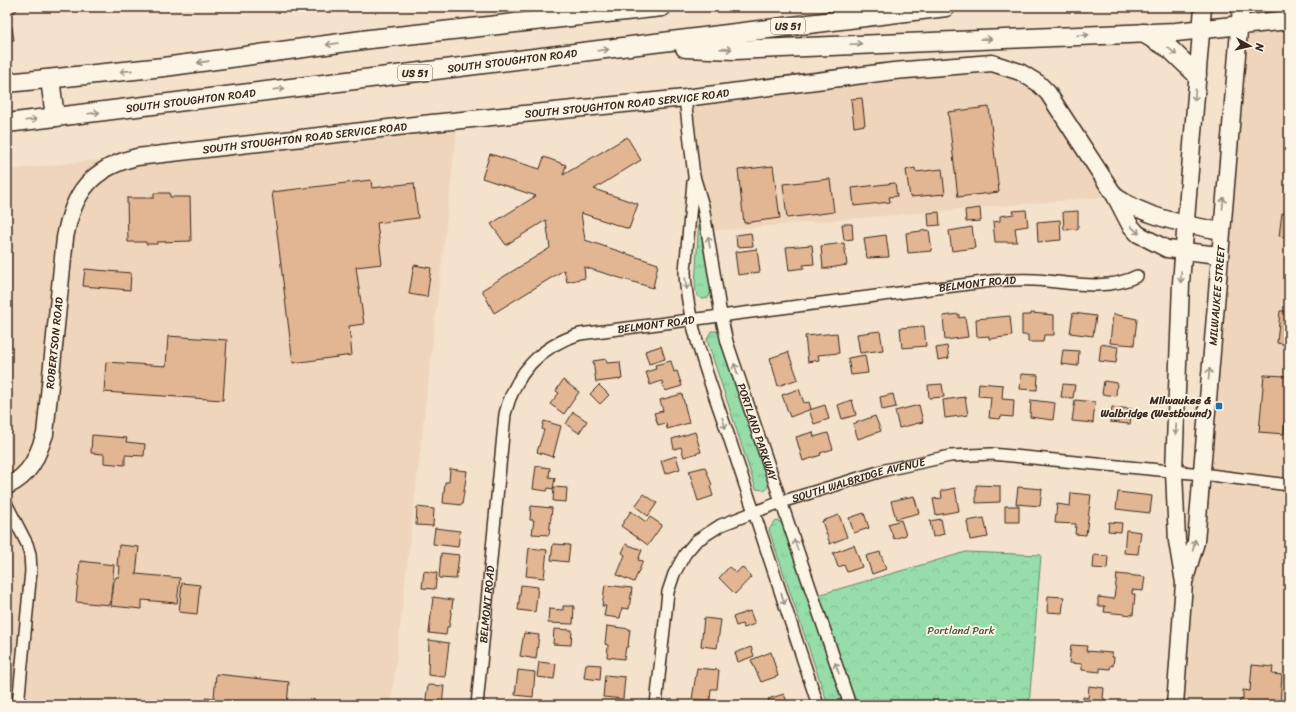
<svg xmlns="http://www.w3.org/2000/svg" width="1296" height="712" viewBox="0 0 1296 712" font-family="Sriracha,sans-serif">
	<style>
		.built { fill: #efd5bb }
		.grass { fill: url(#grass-tufts); stroke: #688464 }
		.park { fill: url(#park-crowns); stroke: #688464 }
		.building { fill: #e3b693; stroke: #3b2a1e }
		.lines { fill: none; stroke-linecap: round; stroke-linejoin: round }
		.street-casing { stroke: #3b2a1e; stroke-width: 14 }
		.secondary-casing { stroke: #3b2a1e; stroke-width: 19 }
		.primary-casing { stroke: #3b2a1e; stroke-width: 21 }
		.street { stroke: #fcf5e5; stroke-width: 11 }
		.secondary { stroke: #fcf5e5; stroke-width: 16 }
		.primary { stroke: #fcf5e5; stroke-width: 18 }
		.oneway { stroke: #9c9082 }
		.poi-dot { fill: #1f6fb2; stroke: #fcf5e5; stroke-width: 1.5 }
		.labels { text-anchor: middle; stroke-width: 3.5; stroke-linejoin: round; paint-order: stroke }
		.shield { fill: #fcf5e5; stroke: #75675a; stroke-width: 1 }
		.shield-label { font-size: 10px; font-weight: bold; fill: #3b2a1e }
		.street-label { font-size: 11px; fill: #3b2a1e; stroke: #fcf5e5 }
		.poi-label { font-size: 11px; font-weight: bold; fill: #3b2a1e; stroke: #fcf5e5; text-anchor: end }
		.park-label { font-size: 11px; fill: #525741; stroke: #fcf5e5 }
	</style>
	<defs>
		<pattern id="grass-tufts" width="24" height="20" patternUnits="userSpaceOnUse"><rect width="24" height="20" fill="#96ddaa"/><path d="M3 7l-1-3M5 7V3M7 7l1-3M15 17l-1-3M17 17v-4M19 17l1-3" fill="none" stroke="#82be92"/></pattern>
		<pattern id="park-crowns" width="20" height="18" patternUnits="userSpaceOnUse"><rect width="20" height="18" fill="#96ddaa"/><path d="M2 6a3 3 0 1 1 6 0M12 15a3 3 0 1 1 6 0" fill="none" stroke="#82be92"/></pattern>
	</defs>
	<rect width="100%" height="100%" fill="#f4e2cc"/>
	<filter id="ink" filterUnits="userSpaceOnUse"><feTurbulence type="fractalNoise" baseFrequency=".025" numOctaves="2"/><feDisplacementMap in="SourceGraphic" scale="8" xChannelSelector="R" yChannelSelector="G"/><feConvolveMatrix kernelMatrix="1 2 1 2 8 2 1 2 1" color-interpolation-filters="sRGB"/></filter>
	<g filter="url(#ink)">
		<path class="built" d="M 1289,20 L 1289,705 L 1175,705 L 1239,24 Z
			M 992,63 L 1038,83 L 1115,196 L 699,232 L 685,98 Z
			M 458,121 L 391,705 L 7,705 L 7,170 Z"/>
		<path class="grass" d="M 699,217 L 702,217 L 711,292 L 708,298 L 702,299 L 697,296 L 695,286 Z
			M 711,331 L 716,331 L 720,334 L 770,482 L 766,490 L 756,489 L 707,340 Z
			M 779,521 L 783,525 L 844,705 L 828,705 L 769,530 L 774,522 Z"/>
		<path class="park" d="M 966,552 L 1041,555 L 1029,705 L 855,705 L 818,595 Z"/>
		<path class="building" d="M 7,7 L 19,7 L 14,13 Z
			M 12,27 L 14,40 L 7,41 L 7,28 Z
			M 862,98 L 865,125 L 854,127 L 851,99 Z
			M 989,107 L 999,192 L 958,197 L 948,112 Z
			M 627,137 L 641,160 L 594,189 L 638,204 L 629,229 L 581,213 L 585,240 L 658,264 L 653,288 L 584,267 L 585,278 L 567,282 L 564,270 L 494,313 L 482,290 L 550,248 L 546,220 L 506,245 L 491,224 L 536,196 L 482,178 L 490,154 L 540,169 L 544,157 L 566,165 L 563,175 Z
			M 773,166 L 780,218 L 744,223 L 738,170 Z
			M 915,168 L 916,172 L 942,169 L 945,194 L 910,197 L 906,170 Z
			M 830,179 L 834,212 L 787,218 L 783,184 Z
			M 371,180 L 372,188 L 414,183 L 418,218 L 377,223 L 382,264 L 356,267 L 364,324 L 349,326 L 352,355 L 293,363 L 272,192 Z
			M 895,183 L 897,196 L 889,197 L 890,202 L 854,206 L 852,188 Z
			M 154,193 L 170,193 L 170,197 L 190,197 L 191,241 L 157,242 L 157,244 L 146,244 L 146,242 L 128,242 L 127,198 L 154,198 Z
			M 980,208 L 981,221 L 966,222 L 965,210 Z
			M 1026,210 L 1028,226 L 1015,228 L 1017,242 L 995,242 L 993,222 L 1000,221 L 1000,216 L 1014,214 L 1013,211 Z
			M 1078,211 L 1078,229 L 1064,230 L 1063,212 Z
			M 939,212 L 940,225 L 929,226 L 928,213 Z
			M 1282,213 L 1289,214 L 1289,238 L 1279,236 Z
			M 1060,220 L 1061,240 L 1038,242 L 1037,222 Z
			M 842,224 L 852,224 L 853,239 L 844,240 Z
			M 972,227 L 975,248 L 952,251 L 949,231 Z
			M 929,230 L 932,251 L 908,253 L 906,233 Z
			M 751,233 L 753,246 L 737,247 L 736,235 Z
			M 886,235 L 889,257 L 867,258 L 864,238 Z
			M 844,243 L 847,265 L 823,269 L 821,246 Z
			M 812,245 L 814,264 L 803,265 L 804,268 L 789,270 L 786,247 Z
			M 757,249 L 760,272 L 738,275 L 735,252 Z
			M 414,265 L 431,268 L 427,297 L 409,294 Z
			M 85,269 L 131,273 L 130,290 L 83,286 Z
			M 1280,311 L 1289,311 L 1289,345 L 1277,343 Z
			M 1031,313 L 1054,315 L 1054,335 L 1044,335 L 1043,342 L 1028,342 L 1028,335 L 1022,335 L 1022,315 L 1031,315 Z
			M 1073,313 L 1096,316 L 1093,336 L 1070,333 Z
			M 959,314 L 959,318 L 965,317 L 968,337 L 945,340 L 943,316 Z
			M 1113,314 L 1137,319 L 1134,345 L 1110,343 Z
			M 1010,316 L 1012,336 L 989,339 L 989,336 L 977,337 L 976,319 Z
			M 924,326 L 926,346 L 902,348 L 900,328 Z
			M 880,331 L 883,350 L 860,353 L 857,334 Z
			M 837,333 L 839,353 L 818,355 L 819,360 L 808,362 L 805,336 Z
			M 168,336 L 227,340 L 223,400 L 104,392 L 106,362 L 166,366 Z
			M 1101,344 L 1118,347 L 1116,363 L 1099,361 Z
			M 661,346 L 665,359 L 649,364 L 645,351 Z
			M 947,346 L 949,358 L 938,360 L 936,348 Z
			M 1063,350 L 1079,351 L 1078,366 L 1061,364 Z
			M 788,352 L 798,379 L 778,386 L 770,358 Z
			M 865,355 L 868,373 L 851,375 L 848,358 Z
			M 606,359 L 607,363 L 620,362 L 622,379 L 596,382 L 593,361 Z
			M 671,361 L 674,372 L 677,371 L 682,386 L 665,391 L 662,381 L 650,385 L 646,372 L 656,369 L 655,365 Z
			M 1021,374 L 1038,375 L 1037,390 L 1020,389 Z
			M 1264,375 L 1288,376 L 1287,393 L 1289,394 L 1289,408 L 1286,408 L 1284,434 L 1259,432 Z
			M 563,380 L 579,392 L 564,414 L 550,404 L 559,393 L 556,391 Z
			M 1104,381 L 1117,383 L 1116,396 L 1102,394 Z
			M 979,383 L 1003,385 L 1002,399 L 1014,400 L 1013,417 L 1001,416 L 1000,419 L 989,418 L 991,397 L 978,396 Z
			M 942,384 L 944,397 L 929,398 L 928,385 Z
			M 1063,384 L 1075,385 L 1073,398 L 1061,397 Z
			M 599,385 L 609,395 L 600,404 L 590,394 Z
			M 799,389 L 804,403 L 809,402 L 811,409 L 790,417 L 782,395 Z
			M 682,394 L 689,423 L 667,429 L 666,423 L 658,425 L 654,413 L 663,411 L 660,400 Z
			M 893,394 L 896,407 L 882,410 L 880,397 Z
			M 965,397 L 968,415 L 945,418 L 943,400 Z
			M 852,400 L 856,415 L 842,419 L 838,405 Z
			M 1031,400 L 1055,403 L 1053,420 L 1030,417 Z
			M 1075,400 L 1095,402 L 1093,423 L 1072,421 Z
			M 825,405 L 829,419 L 814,424 L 809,410 Z
			M 919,405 L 923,422 L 899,428 L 895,411 Z
			M 1112,407 L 1132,409 L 1130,424 L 1110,422 Z
			M 573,412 L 587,421 L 579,433 L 566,424 Z
			M 875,416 L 881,431 L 858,439 L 853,424 Z
			M 544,421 L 561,426 L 553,457 L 537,452 L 544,430 L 542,429 Z
			M 695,432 L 701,452 L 684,457 L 681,447 L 674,449 L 672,439 Z
			M 813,432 L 814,437 L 828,433 L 833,449 L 820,453 L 821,455 L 803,461 L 796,437 Z
			M 92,435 L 127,438 L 126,442 L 145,444 L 144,456 L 125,455 L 125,465 L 104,463 L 104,454 L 91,453 Z
			M 676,456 L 680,469 L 665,474 L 661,461 Z
			M 536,466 L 550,468 L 549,477 L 555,478 L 553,489 L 548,488 L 547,491 L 533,489 Z
			M 705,467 L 712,485 L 710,486 L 713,496 L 698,501 L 689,471 Z
			M 450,469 L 467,471 L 462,505 L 443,503 L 445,482 L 449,482 Z
			M 976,485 L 1000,486 L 1000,502 L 976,503 Z
			M 554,487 L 567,488 L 566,502 L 553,501 Z
			M 1018,487 L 1042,489 L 1040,506 L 1016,504 Z
			M 955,488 L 959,511 L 936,515 L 933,499 L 942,498 L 941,491 Z
			M 1118,492 L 1152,496 L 1150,513 L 1116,509 Z
			M 1071,493 L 1091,495 L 1086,535 L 1075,534 L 1076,524 L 1055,523 L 1057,504 L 1070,506 Z
			M 644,494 L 657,503 L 648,516 L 635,506 Z
			M 914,496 L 919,513 L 896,519 L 891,501 Z
			M 531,506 L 552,508 L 549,535 L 532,534 L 534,520 L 530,520 Z
			M 1005,506 L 1019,506 L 1019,522 L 1005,522 Z
			M 417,507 L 434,509 L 433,526 L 416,525 Z
			M 631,511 L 646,522 L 650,517 L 662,525 L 648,545 L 621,526 Z
			M 864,513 L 869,528 L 854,533 L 849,518 Z
			M 839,515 L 847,537 L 830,544 L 822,521 Z
			M 984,518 L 988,537 L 970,540 L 967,521 Z
			M 941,519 L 944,534 L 933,537 L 930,521 Z
			M 901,520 L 906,535 L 894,539 L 888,524 Z
			M 1109,522 L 1122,523 L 1121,532 L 1108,531 Z
			M 435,528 L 460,531 L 458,547 L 433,544 Z
			M 1126,530 L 1141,532 L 1138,554 L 1124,553 Z
			M 553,544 L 570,545 L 568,562 L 551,560 Z
			M 626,544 L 642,550 L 638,560 L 643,561 L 634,582 L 617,575 L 625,555 L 622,553 Z
			M 119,545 L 139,547 L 136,574 L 180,578 L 177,603 L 142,600 L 142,609 L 111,606 L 114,581 L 116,577 L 119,577 L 120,566 L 117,566 Z
			M 854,545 L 862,567 L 847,572 L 844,565 L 838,567 L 833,553 Z
			M 529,548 L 547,550 L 544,578 L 526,576 Z
			M 880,552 L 886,569 L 872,574 L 866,556 Z
			M 441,553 L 459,555 L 456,579 L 439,578 Z
			M 1094,555 L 1108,556 L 1107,569 L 1093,568 Z
			M 80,561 L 114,565 L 110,605 L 76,602 Z
			M 729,567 L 736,573 L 742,567 L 751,577 L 735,594 L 719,578 Z
			M 424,571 L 437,573 L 435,589 L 422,588 Z
			M 1117,574 L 1145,577 L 1143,591 L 1132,590 L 1132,594 L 1135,594 L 1133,615 L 1104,612 L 1105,606 L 1098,606 L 1098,597 L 1114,599 Z
			M 182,583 L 200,585 L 197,614 L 179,612 Z
			M 521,585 L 538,587 L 535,612 L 518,610 Z
			M 605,585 L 632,588 L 629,609 L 622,608 L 620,618 L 604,616 L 606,606 L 602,606 Z
			M 1048,596 L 1064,597 L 1062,613 L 1047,612 Z
			M 433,597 L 453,600 L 449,627 L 447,627 L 446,635 L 429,633 Z
			M 563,606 L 574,606 L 573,624 L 548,623 L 549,609 L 563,610 Z
			M 750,611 L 755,624 L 744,628 L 742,624 L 736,626 L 733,617 Z
			M 704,618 L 721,620 L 717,648 L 701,646 Z
			M 607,626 L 630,629 L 628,647 L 626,647 L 624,659 L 607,657 L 608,645 L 605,644 Z
			M 554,629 L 572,630 L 571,645 L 553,644 Z
			M 524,633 L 539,635 L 536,659 L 520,656 Z
			M 429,640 L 449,643 L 445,677 L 428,675 Z
			M 1071,645 L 1087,646 L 1086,651 L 1112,653 L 1112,657 L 1114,657 L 1113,666 L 1111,665 L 1110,669 L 1100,668 L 1100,672 L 1082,670 L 1082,664 L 1069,663 Z
			M 751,647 L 754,656 L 738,662 L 735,653 Z
			M 771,652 L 778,676 L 761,682 L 751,660 Z
			M 539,662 L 556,664 L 554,679 L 537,677 Z
			M 586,664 L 601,665 L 600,680 L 584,678 Z
			M 1252,665 L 1273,667 L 1272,674 L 1282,675 L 1280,705 L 1239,705 L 1240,700 L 1243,700 L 1243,690 L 1250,691 Z
			M 697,668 L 719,670 L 717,689 L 711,689 L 710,700 L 692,699 Z
			M 518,670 L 535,672 L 533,697 L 515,695 Z
			M 216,674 L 289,682 L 287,705 L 188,705 L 188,701 L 205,702 L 206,697 L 214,698 Z
			M 605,675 L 625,677 L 623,699 L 603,697 Z
			M 428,685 L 444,686 L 442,705 L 425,705 Z
			M 1089,686 L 1104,688 L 1103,698 L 1105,699 L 1105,705 L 1083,705 L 1083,697 L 1088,698 Z
			M 784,694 L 788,705 L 770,705 L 768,699 Z
			M 583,703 L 600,704 L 600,705 L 582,705 Z"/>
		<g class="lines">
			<g class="street-casing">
				<g id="street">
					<path id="s1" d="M 685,98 L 694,176 L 703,206 L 721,315 L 727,342 L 850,705"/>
					<path d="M 693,182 L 685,271 C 686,322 712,388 729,437 C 758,527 788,616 818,705"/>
					<path d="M 7,505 L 27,544 L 30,554 L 31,571 L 18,705"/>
					<path id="s2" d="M 477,705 L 505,414 C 515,374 540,346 580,334 L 992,281 C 1006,280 1021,279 1035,280 C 1069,282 1105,292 1137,276"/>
					<path id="s3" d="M 656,705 L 668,592 L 674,574 L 685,554 L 696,541 L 721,525 L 781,502 L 885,470 L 950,456 L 991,454 L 1202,474 L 1289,485"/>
				</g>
			</g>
			<g class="secondary-casing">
				<g id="secondary">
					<path d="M 1115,196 C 1147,218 1184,224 1221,231"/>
					<path id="s4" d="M 7,486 C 31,475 37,457 45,434 L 65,238 C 73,193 91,168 137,157 L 432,123 L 685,98 L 894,71 L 992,63 L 1020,72 L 1038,83 L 1048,93 L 1115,196 L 1130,225 L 1138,234 L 1167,249 L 1219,255"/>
					<path id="s5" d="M 1185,579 L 1196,542 L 1241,7"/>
					<path d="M 1175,705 L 1184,583 L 1177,541 L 1174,471 L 1181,283 L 1203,7"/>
				</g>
			</g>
			<g class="primary-casing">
				<g id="primary">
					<path d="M 1143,33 L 1170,49 L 1197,75"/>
					<path d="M 685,48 L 735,50 L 1176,32 L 1289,20"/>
					<path d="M 50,79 L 55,117"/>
					<path d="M 7,83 L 164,67 L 370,39 L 662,7"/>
					<path id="s6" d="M 7,123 L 946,7"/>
				</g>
			</g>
			<use href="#street" class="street"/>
			<use href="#secondary" class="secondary"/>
			<use href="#primary" class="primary"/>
		</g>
		<defs><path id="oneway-shaft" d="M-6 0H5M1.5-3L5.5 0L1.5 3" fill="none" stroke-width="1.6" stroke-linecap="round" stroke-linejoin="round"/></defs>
		<g class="oneway">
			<use href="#oneway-shaft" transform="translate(1083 35) rotate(-2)"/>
			<use href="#oneway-shaft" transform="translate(986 39) rotate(-2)"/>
			<use href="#oneway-shaft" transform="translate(332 44) rotate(172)"/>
			<use href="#oneway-shaft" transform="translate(856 44) rotate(-3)"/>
			<use href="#oneway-shaft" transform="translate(726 49) rotate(2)"/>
			<use href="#oneway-shaft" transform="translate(603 50) rotate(-7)"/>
			<use href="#oneway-shaft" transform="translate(1172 51) rotate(42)"/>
			<use href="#oneway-shaft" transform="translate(203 62) rotate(172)"/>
			<use href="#oneway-shaft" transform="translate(126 71) rotate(174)"/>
			<use href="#oneway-shaft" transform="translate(279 89) rotate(-7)"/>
			<use href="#oneway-shaft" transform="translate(1195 95) rotate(95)"/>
			<use href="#oneway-shaft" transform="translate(94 113) rotate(-7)"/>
			<use href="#oneway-shaft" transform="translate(31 120) rotate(-7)"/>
			<use href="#oneway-shaft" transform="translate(1223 203) rotate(-85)"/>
			<use href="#oneway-shaft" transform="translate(1135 230) rotate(44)"/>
			<use href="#oneway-shaft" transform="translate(709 242) rotate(-99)"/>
			<use href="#oneway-shaft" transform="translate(1181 277) rotate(92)"/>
			<use href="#oneway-shaft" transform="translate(686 284) rotate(83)"/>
			<use href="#oneway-shaft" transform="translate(736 369) rotate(-109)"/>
			<use href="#oneway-shaft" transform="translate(1209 374) rotate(-85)"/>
			<use href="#oneway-shaft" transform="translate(724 423) rotate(72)"/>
			<use href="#oneway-shaft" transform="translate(1176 429) rotate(92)"/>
			<use href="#oneway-shaft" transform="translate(796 545) rotate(-109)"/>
			<use href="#oneway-shaft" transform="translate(1194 545) rotate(-77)"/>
			<use href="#oneway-shaft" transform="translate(783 599) rotate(72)"/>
			<use href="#oneway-shaft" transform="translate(837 668) rotate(-109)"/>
		</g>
	</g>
	<rect class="poi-dot" x="1215" y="402" width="8" height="8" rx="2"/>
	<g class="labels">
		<g class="shield">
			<rect x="771" y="18" width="34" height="16" rx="3"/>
			<rect x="398" y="65" width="34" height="16" rx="3"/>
		</g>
		<g class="shield-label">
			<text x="788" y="30">US 51</text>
			<text x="415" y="77">US 51</text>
		</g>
		<g class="street-label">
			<text dy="4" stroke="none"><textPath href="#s6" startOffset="509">SOUTH STOUGHTON ROAD</textPath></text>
			<text dy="4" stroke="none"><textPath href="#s6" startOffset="185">SOUTH STOUGHTON ROAD</textPath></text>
			<text dy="4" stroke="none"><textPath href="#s4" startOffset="873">SOUTH STOUGHTON ROAD SERVICE ROAD</textPath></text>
			<text dy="4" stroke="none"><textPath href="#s4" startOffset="549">SOUTH STOUGHTON ROAD SERVICE ROAD</textPath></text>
			<text dy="4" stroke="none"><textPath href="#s2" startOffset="808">BELMONT ROAD</textPath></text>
			<text dy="4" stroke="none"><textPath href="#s5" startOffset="286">MILWAUKEE STREET</textPath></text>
			<text dy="4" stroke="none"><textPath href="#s2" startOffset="484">BELMONT ROAD</textPath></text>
			<text dy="4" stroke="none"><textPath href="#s4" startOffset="158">ROBERTSON ROAD</textPath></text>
			<text dy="4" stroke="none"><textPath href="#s1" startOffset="343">PORTLAND PARKWAY</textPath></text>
			<text dy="4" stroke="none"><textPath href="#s3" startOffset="347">SOUTH WALBRIDGE AVENUE</textPath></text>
			<text dy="4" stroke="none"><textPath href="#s2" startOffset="101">BELMONT ROAD</textPath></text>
		</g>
		<g class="poi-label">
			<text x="1211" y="404">Milwaukee &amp;<tspan x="1211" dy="13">Walbridge (Westbound)</tspan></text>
		</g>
		<g class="park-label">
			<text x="961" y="634">Portland Park</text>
		</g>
	</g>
	<rect width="1296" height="712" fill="none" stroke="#fcf5e5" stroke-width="24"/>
	<rect x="12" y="12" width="1272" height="688" fill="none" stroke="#3b2a1e" stroke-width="1.5" filter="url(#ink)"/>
	<g transform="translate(1250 46) rotate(98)" stroke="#fcf5e5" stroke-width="3" paint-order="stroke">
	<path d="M0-3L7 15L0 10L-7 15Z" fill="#3b2a1e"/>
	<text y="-6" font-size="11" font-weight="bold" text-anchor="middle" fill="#3b2a1e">N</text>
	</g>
</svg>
